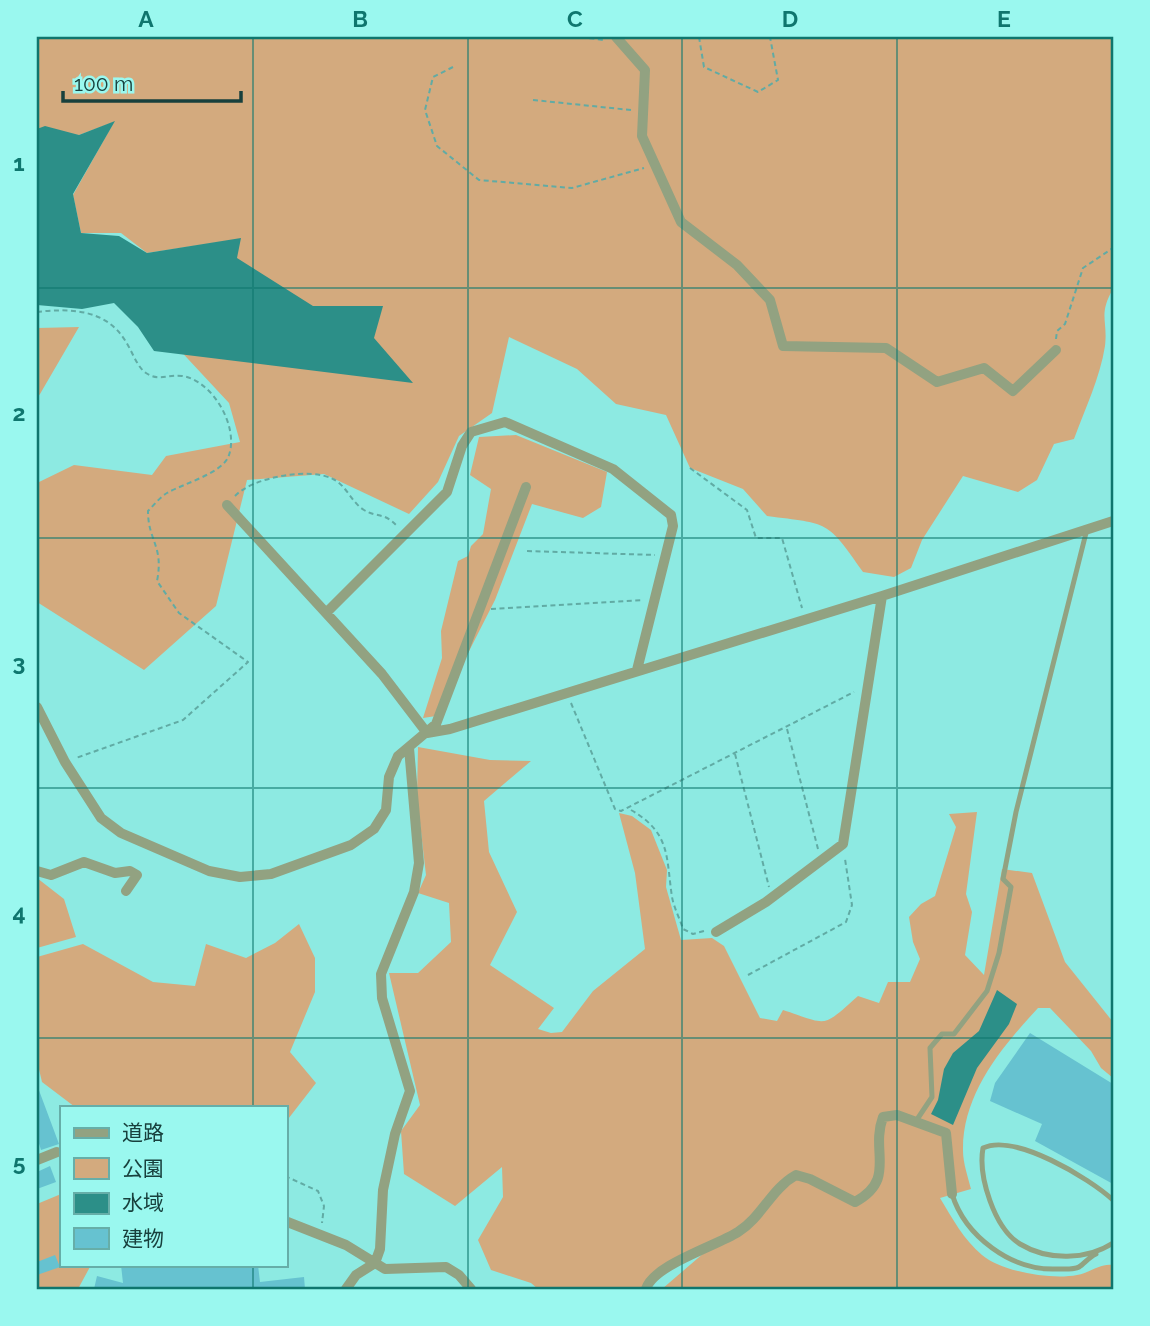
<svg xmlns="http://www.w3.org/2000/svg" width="1150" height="1326" viewBox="0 0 1150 1326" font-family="Raleway,'Noto Sans JP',sans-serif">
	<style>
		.green { fill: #d3aa7e }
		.water { fill: #2c8f88 }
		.building { fill: #66c2d0 }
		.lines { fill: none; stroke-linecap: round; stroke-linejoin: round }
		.path { stroke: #61aba4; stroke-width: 2; stroke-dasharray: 5 3.5; stroke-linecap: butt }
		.lane { stroke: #92a281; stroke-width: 5 }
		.street { stroke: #92a281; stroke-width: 10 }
		.grid { fill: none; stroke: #0f766e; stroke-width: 2; stroke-opacity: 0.55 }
		.neatline { fill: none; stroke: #0f766e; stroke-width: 2.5 }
		.grid-label { font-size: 23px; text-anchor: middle; font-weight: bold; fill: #0f766e }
	</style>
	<rect width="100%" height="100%" fill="#8deae2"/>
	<path class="green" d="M 37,37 L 1113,37 L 1113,289 C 1098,315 1108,320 1105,346 C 1100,378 1085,409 1074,439 L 1054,444 L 1037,480 L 1018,492 L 963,476 L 922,540 L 911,568 L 894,577 L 863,572 C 827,520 829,524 767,516 L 743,489 L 690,468 L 666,415 L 616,404 L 577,369 L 509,337 L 492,413 L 459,436 L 438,482 L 409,514 L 324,474 L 247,480 L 216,606 L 144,670 L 37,602 L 37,483 L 74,465 L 152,475 L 166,456 L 240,442 L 229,403 L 161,330 L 240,239 L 147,253 L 121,233 L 81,233 L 73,195 L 114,122 L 79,135 L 37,132 Z
		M 79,327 L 40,394 L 37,398 L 37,328 Z
		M 516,435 L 607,472 L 601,507 L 583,518 L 532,504 L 495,600 L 436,716 L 423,718 L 442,658 L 441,631 L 458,561 L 468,556 L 471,546 L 483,534 L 491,489 L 470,475 L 479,437 Z
		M 418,747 L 490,760 L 531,761 L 484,801 L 489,852 L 517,912 L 490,965 L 554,1008 L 538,1029 L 551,1033 L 562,1032 L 593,991 L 645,949 L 635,873 L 619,813 L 632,816 L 651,830 L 667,870 L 666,887 L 681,940 L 712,938 L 724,946 L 760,1018 L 777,1021 L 783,1010 C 829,1025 821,1029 858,996 L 879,1003 L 888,982 L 910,982 L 920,959 L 913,942 L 909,917 L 921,904 L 935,896 L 956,827 L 949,814 L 977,812 L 966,894 L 972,912 L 965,955 L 984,975 L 1002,869 L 1032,873 L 1065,962 L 1113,1022 L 1113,1078 L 1101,1068 L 1091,1051 L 1050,1008 L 1038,1008 C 1002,1047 962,1094 963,1151 C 963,1163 968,1177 971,1189 L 940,1198 C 952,1218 964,1240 982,1255 C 1002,1272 1052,1280 1077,1275 C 1090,1273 1100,1263 1113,1265 L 1113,1289 L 662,1289 L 712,1246 L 659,1274 L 649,1289 L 538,1289 L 531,1283 L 491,1270 L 478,1240 L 503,1197 L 502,1167 L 455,1206 L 404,1174 L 401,1131 L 420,1105 L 389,973 L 418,973 L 451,942 L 449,903 L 418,893 L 426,875 L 417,797 Z
		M 37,878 L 64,899 L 76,937 L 37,948 Z
		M 299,924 L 315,958 L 315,992 L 290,1052 L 316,1083 L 285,1123 L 285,1107 L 75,1107 L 42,1082 L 37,1061 L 37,957 L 83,944 L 153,982 L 195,986 L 206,944 L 246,958 L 275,943 Z
		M 61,1194 L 61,1265 L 91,1265 L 78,1289 L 37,1289 L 37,1204 Z"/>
	<path class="water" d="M 115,121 L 73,194 L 81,233 L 119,236 L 147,253 L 241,238 L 237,258 L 313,306 L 383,306 L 374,338 L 413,383 L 154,351 L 138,327 L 114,303 L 82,309 L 37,305 L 37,129 L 45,126 L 79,135 Z
		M 997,990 L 1017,1004 L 1009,1024 L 977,1068 L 953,1125 L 931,1114 L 938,1100 L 944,1069 L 953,1053 L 979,1031 Z"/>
	<path class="building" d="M 1030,1033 L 1113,1084 L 1113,1184 L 1035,1141 L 1042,1124 L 990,1101 L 995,1083 Z
		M 37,1085 L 59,1144 L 41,1150 L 37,1137 Z
		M 50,1166 L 56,1182 L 37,1189 L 37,1172 Z
		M 55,1255 L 60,1267 L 37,1275 L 37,1262 Z
		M 121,1265 L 258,1265 L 260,1282 L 304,1277 L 305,1289 L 94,1289 L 97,1276 L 123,1283 Z"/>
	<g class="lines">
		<path class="path" d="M 581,37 L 603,40
			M 699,37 L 704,67 L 758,92 L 778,80 L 770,37
			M 453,67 L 433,77 L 425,110 L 437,146 L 479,180 L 572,188 L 644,168
			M 533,100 L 631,110
			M 37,312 C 70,308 107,309 126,342 C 132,351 137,367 146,373 C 159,382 168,374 182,376 C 212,380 239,426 229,455 C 224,473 182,484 167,493 C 160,497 154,505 148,511 C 148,541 164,546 157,581 L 179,613 L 248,662 L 183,720 L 76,758
			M 1056,339 L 1057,331 L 1065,324 L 1083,268 L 1113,248
			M 690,468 L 747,510 L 756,538 L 782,538 L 802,608
			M 235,496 C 253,477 310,467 333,479 C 346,485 352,503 364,510 C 378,518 384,512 397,526
			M 527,551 L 655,555
			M 491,609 L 643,600
			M 571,703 L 615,809 L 621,811 L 854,692
			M 787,729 L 818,849
			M 735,754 L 769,887
			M 631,810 C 671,833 666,857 672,897 C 674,908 680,919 683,929 L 693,934 L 704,931
			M 748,975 L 846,922 L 852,905 L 845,859
			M 285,1176 L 318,1191 L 324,1206 L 322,1223"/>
		<path class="lane" d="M 916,1121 L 932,1097 L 930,1048 L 942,1034 L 954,1034 L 987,991 L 999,953 L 1011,887 L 1003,879 L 1016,812 L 1087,529
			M 952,1194 C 965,1236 1011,1271 1057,1269 C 1063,1269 1074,1270 1079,1267 C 1084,1264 1089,1257 1096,1254
			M 1113,1200 C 1089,1178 1015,1133 983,1148 C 978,1176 994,1228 1020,1244 C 1048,1261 1087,1260 1113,1243"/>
		<path class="street" d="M 616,37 L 645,70 L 642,136 L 681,222 L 737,265 L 770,300 L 783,346 L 886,348 L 937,382 L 984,368 L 1013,391 L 1056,350
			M 227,505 L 382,674 L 427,733
			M 326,613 L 447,492 L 462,446 L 471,432 L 505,422 L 613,469 L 671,515 L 673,526 L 637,670
			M 37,707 L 65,762 L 101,818 L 121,833 L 209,871 L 240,877 L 271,874 L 351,845 L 374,829 L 386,810 L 389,777 L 398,756 L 436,724 L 526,487
			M 427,733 L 450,729 L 882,596 L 1113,521
			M 37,871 L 51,875 L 84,862 L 115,873 L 130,871 L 137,875 L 126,891
			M 716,932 L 766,902 L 843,844 L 882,596
			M 37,1160 L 57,1152
			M 285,1221 L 346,1245 L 385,1269 L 446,1267 L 459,1275 L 471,1289
			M 346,1289 L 356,1275 L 375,1263 L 380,1249 L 383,1190 L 395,1134 L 410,1091 L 382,998 L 381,974 L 414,892 L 419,863 L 409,748
			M 646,1289 C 653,1265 716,1246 738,1232 C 762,1217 771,1189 796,1175 L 810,1179 L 855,1202 C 897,1179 870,1152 883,1117 L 897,1115 L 946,1133 L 952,1194"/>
	</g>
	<path class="grid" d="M 253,37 L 253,1107M 468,37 L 468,1289M 682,37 L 682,1289M 897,37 L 897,1289M 37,288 L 1113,288M 37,538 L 1113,538M 37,788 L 1113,788M 37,1038 L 1113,1038M 253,1265 L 253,1289"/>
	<rect width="1150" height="1326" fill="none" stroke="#9af8ef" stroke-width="77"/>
	<rect x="60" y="1106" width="228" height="161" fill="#9af8ef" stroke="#66aea8" stroke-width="2"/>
	<rect x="74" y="1128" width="35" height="10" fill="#92a281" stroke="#66aea8" stroke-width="2"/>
	<text x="122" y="1140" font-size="21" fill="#18403d">道路</text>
	<rect x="74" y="1158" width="35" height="21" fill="#d3aa7e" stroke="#66aea8" stroke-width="2"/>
	<text x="122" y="1176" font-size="21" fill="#18403d">公園</text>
	<rect x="74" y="1193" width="35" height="21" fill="#2c8f88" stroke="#66aea8" stroke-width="2"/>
	<text x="122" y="1210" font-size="21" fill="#18403d">水域</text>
	<rect x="74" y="1228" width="35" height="21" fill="#66c2d0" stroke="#66aea8" stroke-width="2"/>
	<text x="122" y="1246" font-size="21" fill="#18403d">建物</text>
	<path d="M63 91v10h178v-10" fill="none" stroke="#18403d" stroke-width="3.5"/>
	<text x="74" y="91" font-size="21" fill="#18403d" stroke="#9af8ef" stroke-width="5" paint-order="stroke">100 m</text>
	<rect x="38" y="38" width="1074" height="1250" class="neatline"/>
	<g class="grid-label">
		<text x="146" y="27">A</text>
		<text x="360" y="27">B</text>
		<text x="575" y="27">C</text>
		<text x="790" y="27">D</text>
		<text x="1004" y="27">E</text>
		<text x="19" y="171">1</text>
		<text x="19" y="421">2</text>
		<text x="19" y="671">3</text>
		<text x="19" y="921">4</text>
		<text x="19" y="1171">5</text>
	</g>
</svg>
